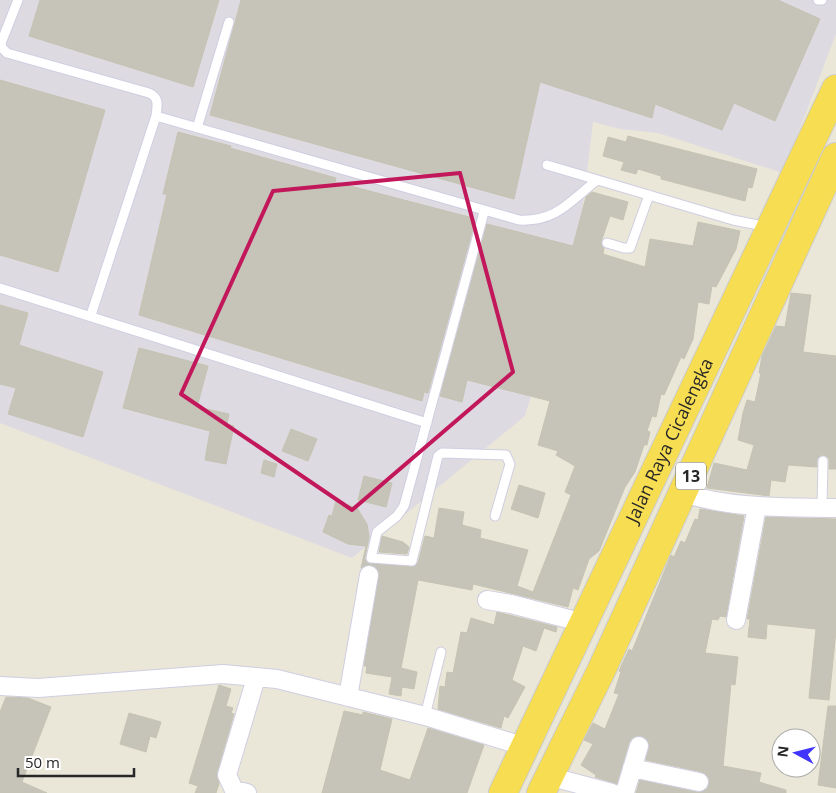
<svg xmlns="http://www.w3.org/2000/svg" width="836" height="793" viewBox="0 0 836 793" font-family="'Open Sans',sans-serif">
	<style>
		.industrial { fill: #dedae2 }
		.building { fill: #c6c4b8; stroke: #c5c3b2 }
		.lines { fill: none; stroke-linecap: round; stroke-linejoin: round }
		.service-casing { stroke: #cfcee1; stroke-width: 11 }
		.minor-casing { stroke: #cfcee1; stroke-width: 20 }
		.trunk-casing { stroke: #cbcbcb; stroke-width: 30 }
		.service { stroke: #fff; stroke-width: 9 }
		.minor { stroke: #fff; stroke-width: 18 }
		.trunk { stroke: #f7dd52; stroke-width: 28 }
		.marked { fill: none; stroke: #c2185b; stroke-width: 4; stroke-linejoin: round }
		.labels { text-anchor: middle; stroke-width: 4; stroke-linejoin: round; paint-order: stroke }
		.shield { fill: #fff; stroke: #686868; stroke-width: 1 }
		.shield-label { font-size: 16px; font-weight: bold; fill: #272727 }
		.street-label { font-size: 18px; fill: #272727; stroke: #fff }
	</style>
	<rect width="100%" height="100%" fill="#ebe7d8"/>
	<path class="industrial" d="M 0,0 L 836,0 L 836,34 L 783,173 L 658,133 L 620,129 L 593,122 L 579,238 L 525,416 L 352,558 L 0,423 Z"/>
	<path class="building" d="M 40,0 L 219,0 L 193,87 L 29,36 Z
		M 241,0 L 778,0 L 820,19 L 775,121 L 734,103 L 722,130 L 655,104 L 652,118 L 540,82 L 514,199 L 210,115 Z
		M 0,80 L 105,110 L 58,272 L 0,255 Z
		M 178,132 L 231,146 L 230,148 L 336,178 L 335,182 L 473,218 L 472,220 L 475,221 L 428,393 L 424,392 L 422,401 L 139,315 L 167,194 L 163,194 Z
		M 628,136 L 757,169 L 752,188 L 748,187 L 745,201 L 661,179 L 661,176 L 638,169 L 636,174 L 621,170 L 624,162 L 603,156 L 608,137 L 626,142 Z
		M 592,192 L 628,202 L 623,220 L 610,216 L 601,242 L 604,248 L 603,254 L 645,267 L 650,239 L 693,246 L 698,222 L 740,231 L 736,249 L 716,287 L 712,286 L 709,304 L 698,302 L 693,339 L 684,359 L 681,357 L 664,395 L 661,394 L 656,417 L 652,416 L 647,431 L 650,432 L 647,445 L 644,445 L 635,472 L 625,487 L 599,551 L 589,559 L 578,590 L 573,588 L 568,607 L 473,584 L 472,590 L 418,580 L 401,668 L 417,672 L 414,689 L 402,687 L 401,696 L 389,694 L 392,677 L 366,673 L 367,666 L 364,666 L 379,572 L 371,565 L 361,568 L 366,546 L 348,544 L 323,532 L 329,515 L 332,516 L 336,501 L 357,508 L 367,524 L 369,537 L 365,557 L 367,563 L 412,567 L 418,563 L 425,536 L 434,538 L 439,508 L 464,512 L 462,525 L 481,530 L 480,538 L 528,550 L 517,586 L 533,592 L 571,495 L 565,492 L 575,466 L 556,455 L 558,451 L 538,445 L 550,401 L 467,380 L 462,402 L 440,396 L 487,224 L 573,246 L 586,197 Z
		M 791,293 L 811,295 L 803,352 L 836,356 L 836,469 L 829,469 L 829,458 L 824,455 L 817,458 L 817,467 L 788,465 L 785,482 L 771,480 L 769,496 L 707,488 L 714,463 L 747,470 L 754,445 L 738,440 L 743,413 L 747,400 L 755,402 L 761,373 L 759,373 L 762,356 L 776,326 L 785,327 Z
		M 0,305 L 28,313 L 19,345 L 103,372 L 83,437 L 8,414 L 16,388 L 0,384 Z
		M 139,348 L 208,366 L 197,407 L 229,414 L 227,424 L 234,426 L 226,464 L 205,460 L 210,431 L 123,408 Z
		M 291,429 L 317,439 L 308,461 L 282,451 Z
		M 264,460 L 277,464 L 274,477 L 261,473 Z
		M 364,476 L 392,483 L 386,507 L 358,500 Z
		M 519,485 L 545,493 L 538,518 L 511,509 Z
		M 700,509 L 744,516 L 726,617 L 720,616 L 718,620 L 712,619 L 705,653 L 738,657 L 735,685 L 731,684 L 723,766 L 761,773 L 759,782 L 786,790 L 786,793 L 636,793 L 640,780 L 697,792 L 707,789 L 709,784 L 709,778 L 702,772 L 646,760 L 649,744 L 642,736 L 632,738 L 629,742 L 617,784 L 595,777 L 596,775 L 581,765 L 593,744 L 584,740 L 593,723 L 605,729 L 619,694 L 614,693 L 621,672 L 619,671 L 629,649 L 632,651 L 671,555 L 674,557 L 681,541 L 685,543 L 695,519 L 698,520 Z
		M 766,517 L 836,519 L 836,631 L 829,700 L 809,698 L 816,629 L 767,624 L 766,639 L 748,637 L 750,619 L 747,619 Z
		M 382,536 L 403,542 L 409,547 L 407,554 L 379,552 Z
		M 497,612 L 557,627 L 556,632 L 544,628 L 536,651 L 523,646 L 512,680 L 525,687 L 508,718 L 504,716 L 501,728 L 438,709 L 440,686 L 445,687 L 447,672 L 453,673 L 461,632 L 467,633 L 471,618 L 494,625 Z
		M 219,685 L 231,689 L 226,706 L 233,708 L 231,713 L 234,714 L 217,772 L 219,784 L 216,793 L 195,793 L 198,786 L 189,783 Z
		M 6,697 L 28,698 L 51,707 L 22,782 L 47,793 L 0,793 L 0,712 Z
		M 828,706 L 836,706 L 836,788 L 818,785 Z
		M 344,711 L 363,715 L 363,712 L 392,719 L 380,770 L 410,780 L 428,728 L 484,745 L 467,793 L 322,793 Z
		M 129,713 L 161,722 L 156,738 L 150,736 L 146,752 L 120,744 Z"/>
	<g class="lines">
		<g class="service-casing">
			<path id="service" d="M 18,0 L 1,43 L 2,48 L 7,53 L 149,93 C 160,98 157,106 156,116 L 91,315
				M 818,0 L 822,0
				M 156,116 L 519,220 C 556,222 569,202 596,181
				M 197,128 L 229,22
				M 547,165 L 733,220 L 768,227
				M 484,212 L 404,506 L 397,516 L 377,532 L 371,558 L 412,561 L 438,456 L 442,453 L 506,455 L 510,464 L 495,516
				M 607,243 L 624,248 L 630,248 L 649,195
				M 0,288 L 427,423
				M 822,507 L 823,461
				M 425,716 L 441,652"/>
		</g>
		<g class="minor-casing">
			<path id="minor" d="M 683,493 C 733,509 785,507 836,508
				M 487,600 L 511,604 L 584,623
				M 736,620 L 757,506
				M 0,686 L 38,688 L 223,674 L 277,679 L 425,716 L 526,747
				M 348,697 L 369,575
				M 632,768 L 699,782
				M 548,776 L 612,793
				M 247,793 L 234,790 L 227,775 L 256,678
				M 623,793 L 626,789 L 639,746"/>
		</g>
		<g class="trunk-casing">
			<g id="trunk">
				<path id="s1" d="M 503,793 L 836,89"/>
				<path d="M 541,793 L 601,671 L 836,157"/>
			</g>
		</g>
		<use href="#service" class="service"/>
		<use href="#minor" class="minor"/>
		<use href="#trunk" class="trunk"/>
	</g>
	<path class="marked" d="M 460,173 L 513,372 L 352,510 L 181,394 L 273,191 Z"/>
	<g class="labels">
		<rect class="shield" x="676" y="462.5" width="30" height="27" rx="4"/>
		<g class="shield-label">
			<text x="691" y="482">13</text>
		</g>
		<g class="street-label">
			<text dy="6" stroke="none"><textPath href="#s1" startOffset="390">Jalan Raya Cicalengka</textPath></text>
		</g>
	</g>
	<g transform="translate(796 753) rotate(277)"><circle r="24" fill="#ffffff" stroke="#a9a9a9"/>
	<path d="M0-4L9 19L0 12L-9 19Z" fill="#4235fb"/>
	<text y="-8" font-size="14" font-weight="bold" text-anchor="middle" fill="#272727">N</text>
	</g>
	<path d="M18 768v8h116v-8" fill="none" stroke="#272727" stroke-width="2.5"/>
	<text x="25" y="768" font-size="15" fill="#272727" stroke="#ffffff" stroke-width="4" paint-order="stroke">50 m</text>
</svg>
